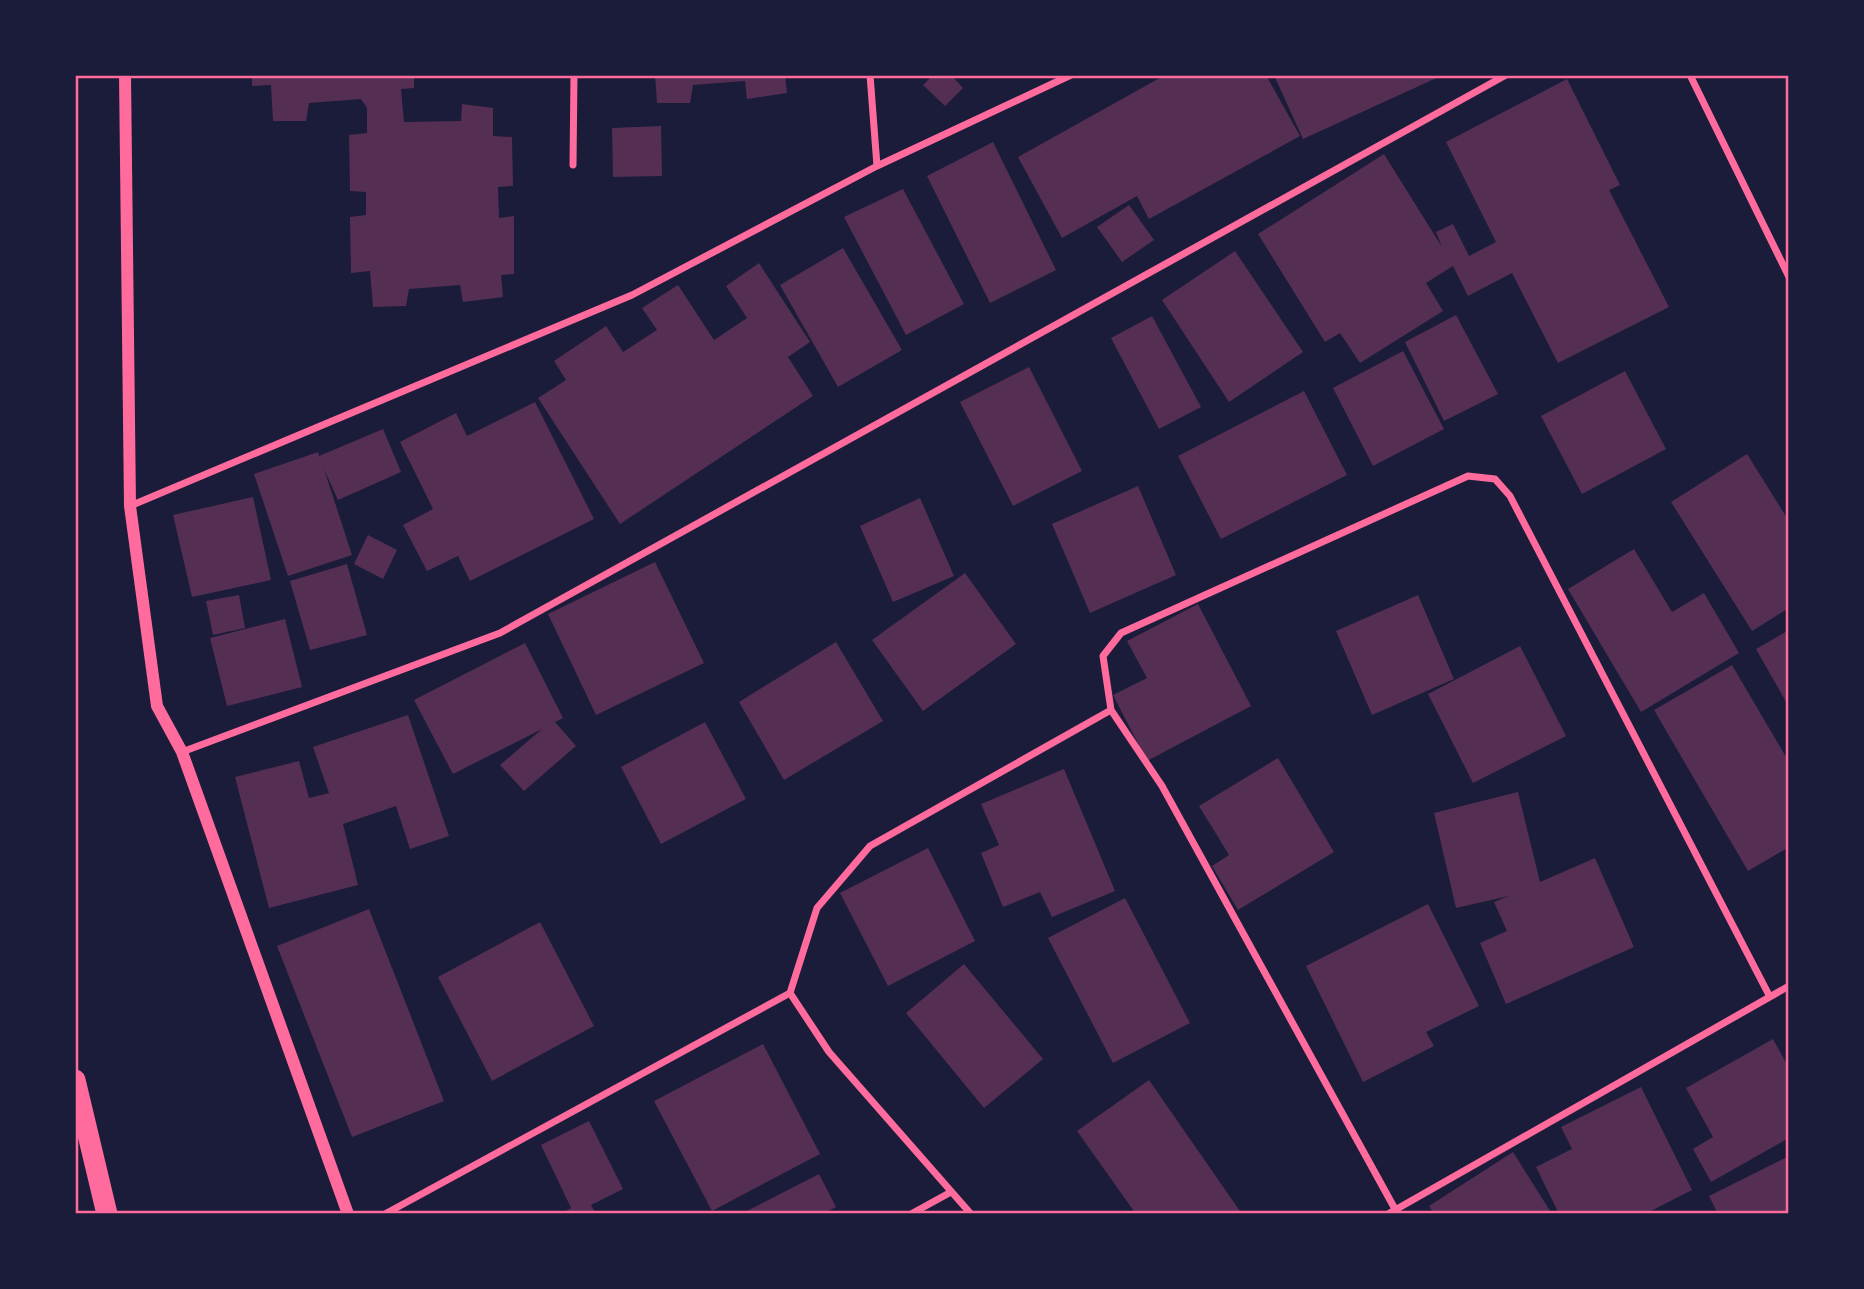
<svg xmlns="http://www.w3.org/2000/svg" width="1864" height="1289" viewBox="0 0 1864 1289" font-family="'Archivo Narrow',sans-serif">
	<style>
		.building { fill: #542f53 }
		.lines { fill: none; stroke-linecap: round; stroke-linejoin: round }
		.minor { stroke: #ff6b9d; stroke-width: 7 }
		.tertiary { stroke: #ff6b9d; stroke-width: 12 }
		.motorway { stroke: #ff6b9d; stroke-width: 21 }
		.neatline { fill: none; stroke: #ff6b9d; stroke-width: 2.5 }
	</style>
	<rect width="100%" height="100%" fill="#1b1b3a"/>
	<path class="building" d="M 252,75 L 414,75 L 414,88 L 401,89 L 404,122 L 461,121 L 462,104 L 493,108 L 493,136 L 512,137 L 513,186 L 498,187 L 499,218 L 514,216 L 514,274 L 501,275 L 503,297 L 463,302 L 460,285 L 409,289 L 406,306 L 373,307 L 370,271 L 351,273 L 350,217 L 366,215 L 366,192 L 350,191 L 349,135 L 367,133 L 367,108 L 361,99 L 309,103 L 306,121 L 273,121 L 271,85 L 252,86 Z
		M 655,75 L 785,75 L 787,93 L 747,99 L 745,81 L 693,85 L 690,103 L 657,103 Z
		M 933,75 L 951,75 L 963,88 L 945,106 L 923,85 Z
		M 1165,75 L 1266,75 L 1300,136 L 1149,219 L 1137,196 L 1062,238 L 1018,157 Z
		M 1274,75 L 1443,75 L 1303,139 Z
		M 1567,79 L 1620,185 L 1609,190 L 1669,307 L 1558,363 L 1512,273 L 1468,296 L 1453,266 L 1426,283 L 1443,311 L 1360,363 L 1340,333 L 1325,342 L 1258,234 L 1384,154 L 1442,247 L 1436,232 L 1453,224 L 1469,256 L 1496,242 L 1446,142 Z
		M 661,126 L 662,176 L 613,177 L 612,128 Z
		M 993,142 L 1056,270 L 990,303 L 927,176 Z
		M 903,189 L 964,304 L 906,335 L 844,217 Z
		M 1129,205 L 1154,240 L 1122,262 L 1097,227 Z
		M 843,248 L 902,350 L 838,387 L 780,285 Z
		M 1235,251 L 1303,352 L 1229,402 L 1162,300 Z
		M 759,263 L 810,342 L 788,357 L 813,396 L 620,524 L 538,398 L 566,380 L 554,361 L 606,326 L 623,352 L 657,330 L 642,308 L 678,285 L 714,340 L 747,318 L 726,286 Z
		M 1456,315 L 1498,394 L 1444,421 L 1405,342 Z
		M 1152,316 L 1201,407 L 1159,429 L 1111,338 Z
		M 1403,351 L 1444,429 L 1373,466 L 1333,388 Z
		M 1029,367 L 1082,471 L 1013,506 L 960,402 Z
		M 1625,371 L 1666,449 L 1582,494 L 1541,416 Z
		M 1304,391 L 1347,475 L 1221,539 L 1178,456 Z
		M 535,402 L 594,519 L 470,581 L 458,556 L 427,571 L 403,525 L 433,509 L 400,442 L 456,413 L 467,436 Z
		M 383,429 L 401,472 L 338,500 L 324,469 L 352,555 L 288,576 L 254,474 L 318,452 L 319,456 Z
		M 1747,454 L 1789,521 L 1789,608 L 1752,631 L 1671,502 Z
		M 1138,486 L 1176,575 L 1090,613 L 1052,524 Z
		M 253,497 L 271,580 L 192,597 L 173,515 Z
		M 920,498 L 954,576 L 893,602 L 860,526 Z
		M 368,535 L 397,550 L 383,579 L 354,564 Z
		M 1634,549 L 1672,612 L 1704,593 L 1739,653 L 1641,712 L 1568,589 Z
		M 655,562 L 704,663 L 596,715 L 548,614 Z
		M 347,564 L 367,635 L 310,650 L 290,581 Z
		M 965,573 L 1016,644 L 923,711 L 872,640 Z
		M 239,595 L 245,628 L 213,635 L 206,601 Z
		M 1418,595 L 1454,679 L 1372,715 L 1336,631 Z
		M 1198,604 L 1251,706 L 1147,761 L 1113,695 L 1147,678 L 1127,641 Z
		M 285,619 L 302,687 L 227,706 L 210,638 Z
		M 1789,630 L 1789,707 L 1756,649 Z
		M 836,642 L 883,721 L 784,780 L 739,702 Z
		M 525,643 L 563,718 L 555,722 L 576,746 L 524,791 L 500,765 L 542,729 L 453,774 L 414,700 Z
		M 1520,646 L 1566,736 L 1473,783 L 1428,694 Z
		M 1732,665 L 1789,762 L 1789,847 L 1748,871 L 1654,710 Z
		M 408,715 L 449,836 L 410,849 L 396,806 L 343,824 L 358,885 L 269,908 L 235,777 L 299,761 L 309,798 L 329,793 L 313,747 Z
		M 705,722 L 746,799 L 661,844 L 621,767 Z
		M 1278,758 L 1334,852 L 1238,910 L 1212,866 L 1229,855 L 1199,806 Z
		M 1064,769 L 1115,891 L 1052,917 L 1040,892 L 1003,907 L 981,853 L 999,845 L 981,804 Z
		M 1518,792 L 1540,882 L 1595,858 L 1634,947 L 1506,1004 L 1480,943 L 1507,931 L 1494,902 L 1509,896 L 1456,908 L 1434,813 Z
		M 928,848 L 975,941 L 888,986 L 840,893 Z
		M 1125,898 L 1190,1023 L 1113,1063 L 1048,938 Z
		M 1428,904 L 1479,1006 L 1426,1032 L 1434,1046 L 1363,1082 L 1306,966 Z
		M 369,909 L 444,1101 L 352,1137 L 277,946 Z
		M 540,922 L 594,1026 L 492,1081 L 438,977 Z
		M 964,964 L 1043,1059 L 984,1108 L 906,1013 Z
		M 1773,1039 L 1789,1068 L 1789,1138 L 1711,1182 L 1693,1149 L 1713,1137 L 1686,1088 Z
		M 763,1044 L 820,1154 L 712,1211 L 654,1101 Z
		M 1149,1080 L 1242,1214 L 1136,1214 L 1077,1131 Z
		M 1641,1087 L 1692,1190 L 1645,1214 L 1559,1214 L 1536,1167 L 1572,1149 L 1561,1127 Z
		M 589,1121 L 623,1189 L 591,1205 L 596,1214 L 561,1214 L 571,1208 L 541,1145 Z
		M 1513,1152 L 1552,1214 L 1434,1214 L 1429,1206 Z
		M 1789,1156 L 1789,1214 L 1718,1214 L 1709,1196 Z
		M 819,1174 L 836,1207 L 822,1214 L 749,1214 L 747,1211 Z"/>
	<g class="lines">
		<path class="minor" d="M 870,75 L 877,166
			M 1690,75 L 1789,277
			M 573,165 L 574,75
			M 130,506 L 632,295 L 877,166 L 1071,75
			M 182,752 L 500,633 L 1506,75
			M 1395,1209 L 1162,786 L 1111,710 L 1103,656 L 1121,633 L 1468,476 L 1495,479 L 1510,496 L 1770,997
			M 385,1214 L 790,993
			M 911,1214 L 951,1192
			M 971,1214 L 829,1052 L 790,993 L 817,908 L 870,846 L 1111,710
			M 1388,1214 L 1789,986"/>
		<path class="tertiary" d="M 125,75 L 130,506 L 157,706 L 182,752 L 348,1214"/>
		<path class="motorway" d="M 75,1080 L 107,1214"/>
	</g>
	<rect width="1864" height="1289" fill="none" stroke="#1b1b3a" stroke-width="154"/>
	<rect x="77" y="77" width="1710" height="1135" class="neatline"/>
</svg>
